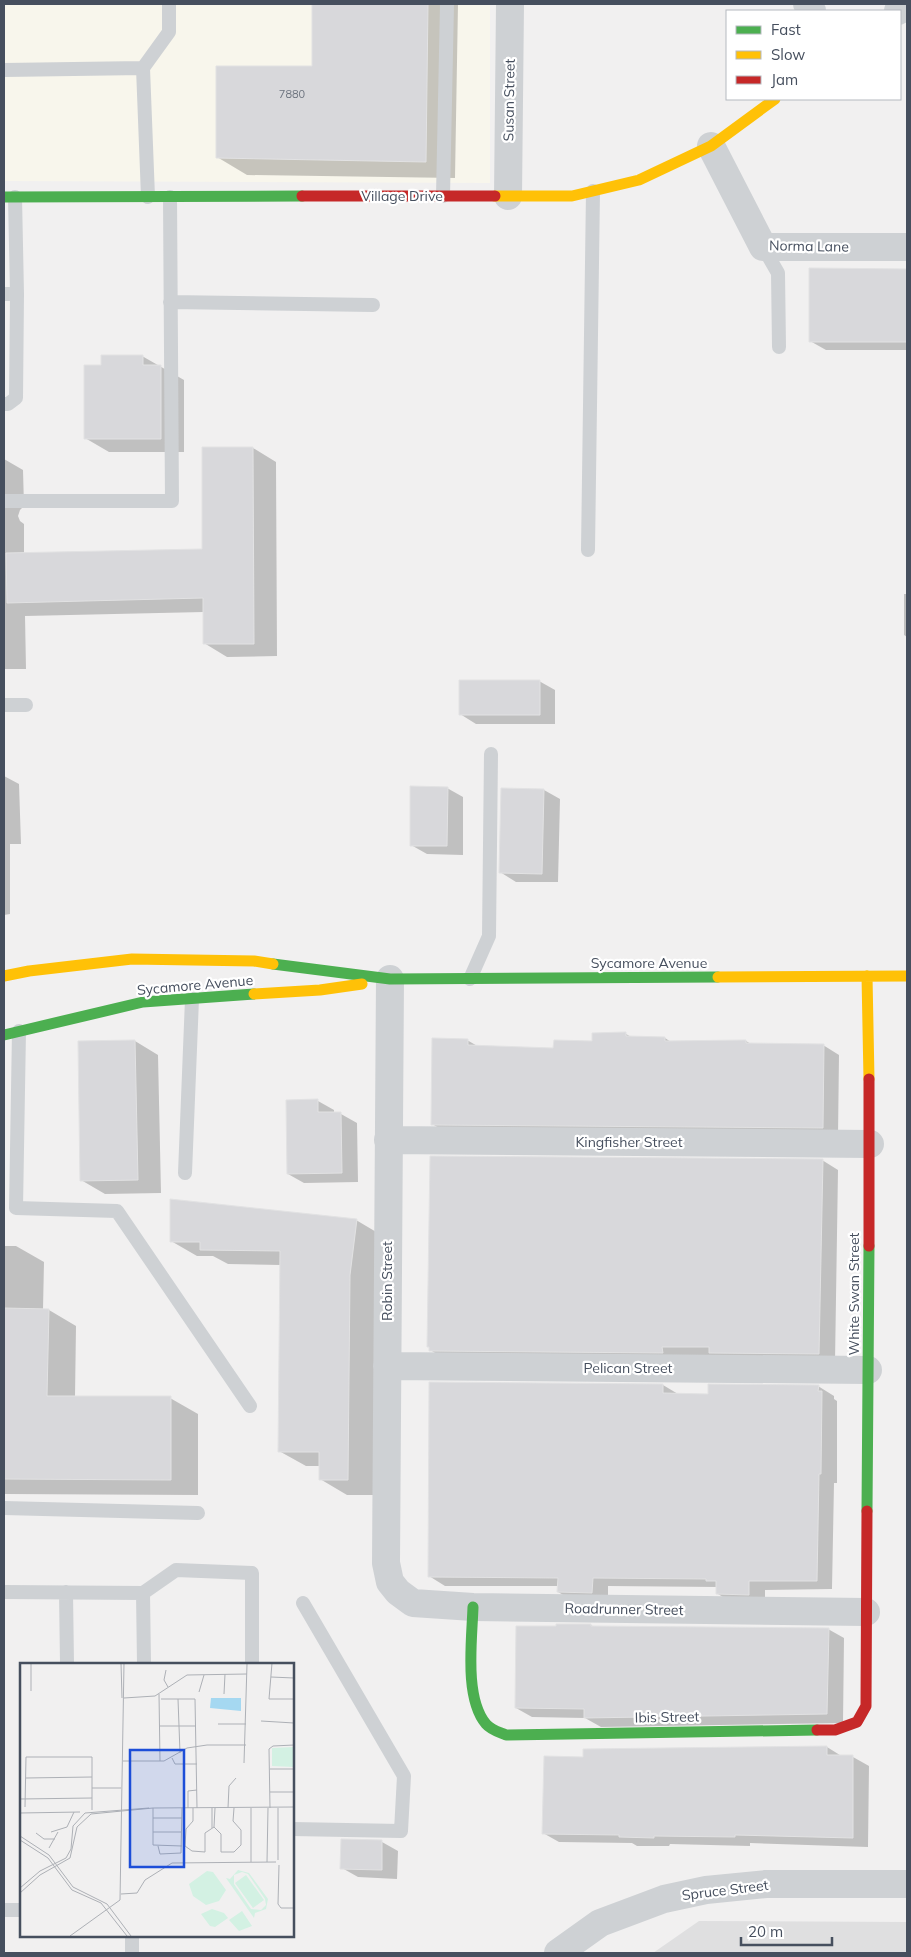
<svg xmlns="http://www.w3.org/2000/svg" width="911" height="1957" viewBox="0 0 911 1957" font-family="Mulish,sans-serif">
	<style>
		.commercial { fill: #f8f6ec }
		.education { fill: #dfdfe0 }
		.shadow { fill: #0003 }
		.building { fill: #d8d8db; stroke: #e2e2e3 }
		.lines { fill: none; stroke-linecap: round; stroke-linejoin: round }
		.lane { stroke: #ced1d4; stroke-width: 14 }
		.street { stroke: #ced1d4; stroke-width: 28 }
		.fast { stroke: #4caf50; stroke-width: 11 }
		.slow { stroke: #ffc107; stroke-width: 11 }
		.jam { stroke: #c62828; stroke-width: 11 }
		.labels { text-anchor: middle; stroke-width: 4.5; stroke-linejoin: round; paint-order: stroke }
		.number-label { font-size: 11px; fill: #6c737e }
		.street-label { font-size: 14px; fill: #464f5e; stroke: #fff }
		.inset-road { fill: none; stroke: #adb0b6; stroke-width: 1 }
		.view { fill: #1d4ed8; fill-opacity: 0.15; stroke: #1d4ed8; stroke-width: 2.5 }
		.inset-edge { fill: none; stroke: #464f5e; stroke-width: 2.5 }
	</style>
	<rect width="100%" height="100%" fill="#f1f0f0"/>
	<path class="commercial" d="M 4,4 L 490,4 L 490,183 L 4,181 Z"/>
	<path class="education" d="M 699,1921 L 907,1922 L 907,1953 L 653,1953 Z"/>
	<path class="shadow" d="M 313,4 L 458,4 L 455,178 L 247,175 L 217,157 L 313,67 Z
		M 811,269 L 907,269 L 907,350 L 826,350 L 810,341 Z
		M 142,356 L 184,380 L 184,452 L 109,452 L 85,438 L 103,366 Z
		M 253,448 L 276,462 L 277,656 L 227,657 L 204,643 L 204,612 L 25,616 L 26,669 L 4,669 L 4,459 L 23,470 L 24,506 L 20,510 L 18,516 L 20,521 L 24,524 L 24,554 L 204,550 Z
		M 904,594 L 907,594 L 907,637 L 904,635 Z
		M 539,681 L 555,690 L 555,724 L 476,724 L 460,714 Z
		M 4,776 L 19,784 L 21,844 L 10,844 L 10,914 L 4,915 Z
		M 447,788 L 463,797 L 463,855 L 427,854 L 411,845 Z
		M 502,789 L 544,790 L 560,799 L 558,882 L 516,882 L 500,872 Z
		M 626,1034 L 633,1038 L 665,1038 L 671,1042 L 746,1041 L 751,1044 L 823,1045 L 839,1055 L 838,1136 L 448,1133 L 432,1124 L 467,1040 L 479,1047 L 555,1049 Z
		M 135,1041 L 158,1055 L 161,1193 L 105,1194 L 81,1180 L 79,1042 Z
		M 318,1101 L 334,1110 L 334,1114 L 341,1114 L 357,1123 L 358,1182 L 304,1183 L 288,1174 Z
		M 822,1160 L 838,1170 L 835,1362 L 446,1359 L 430,1350 Z
		M 356,1220 L 383,1236 L 375,1495 L 347,1495 L 320,1479 L 320,1466 L 306,1466 L 279,1451 L 281,1265 L 228,1264 L 213,1256 L 197,1256 L 171,1241 Z
		M 4,1246 L 16,1246 L 44,1262 L 43,1310 L 49,1310 L 76,1326 L 75,1397 L 170,1398 L 198,1414 L 198,1495 L 4,1494 Z
		M 663,1385 L 678,1394 L 710,1395 L 818,1386 L 834,1396 L 834,1399 L 837,1401 L 837,1483 L 834,1483 L 832,1589 L 765,1590 L 765,1603 L 733,1603 L 718,1594 L 718,1587 L 608,1586 L 608,1601 L 574,1601 L 558,1592 L 558,1586 L 445,1586 L 429,1576 Z
		M 591,1625 L 594,1627 L 828,1629 L 844,1638 L 843,1723 L 601,1727 L 585,1718 L 532,1717 L 516,1708 L 557,1628 Z
		M 827,1747 L 843,1757 L 853,1757 L 869,1766 L 868,1847 L 750,1843 L 750,1846 L 670,1844 L 669,1846 L 637,1846 L 632,1843 L 559,1842 L 543,1833 L 584,1758 Z
		M 342,1841 L 382,1842 L 398,1851 L 397,1879 L 358,1877 L 342,1868 Z"/>
	<path class="building" d="M 312,4 L 428,4 L 426,162 L 216,158 L 216,66 L 312,66 Z
		M 809,268 L 907,269 L 907,342 L 809,342 Z
		M 101,355 L 143,355 L 143,365 L 161,365 L 161,439 L 84,439 L 84,365 L 101,365 Z
		M 202,447 L 253,447 L 254,644 L 203,644 L 203,598 L 7,603 L 6,553 L 202,549 Z
		M 459,680 L 540,680 L 540,715 L 459,715 Z
		M 410,786 L 448,787 L 447,846 L 410,846 Z
		M 501,788 L 544,789 L 542,874 L 499,873 Z
		M 626,1032 L 626,1036 L 665,1037 L 665,1041 L 746,1040 L 746,1043 L 824,1044 L 823,1128 L 431,1125 L 432,1038 L 468,1039 L 468,1045 L 553,1048 L 554,1040 L 592,1041 L 592,1033 Z
		M 135,1040 L 138,1180 L 80,1181 L 78,1041 Z
		M 318,1099 L 318,1112 L 341,1112 L 342,1173 L 287,1174 L 286,1100 Z
		M 430,1156 L 823,1159 L 819,1354 L 709,1353 L 709,1347 L 662,1347 L 663,1353 L 429,1351 L 429,1347 L 427,1347 Z
		M 170,1199 L 357,1219 L 350,1275 L 348,1480 L 319,1480 L 319,1452 L 278,1452 L 280,1251 L 200,1250 L 200,1242 L 170,1242 Z
		M 4,1308 L 49,1309 L 47,1396 L 171,1396 L 171,1480 L 4,1479 Z
		M 429,1382 L 663,1384 L 663,1393 L 708,1394 L 708,1384 L 819,1385 L 818,1391 L 822,1391 L 821,1474 L 819,1474 L 817,1581 L 749,1581 L 749,1595 L 716,1594 L 716,1581 L 706,1581 L 706,1579 L 593,1578 L 592,1593 L 557,1592 L 558,1578 L 428,1577 Z
		M 556,1624 L 591,1624 L 591,1626 L 829,1628 L 827,1714 L 584,1718 L 584,1709 L 515,1708 L 516,1626 L 556,1626 Z
		M 827,1746 L 827,1755 L 853,1755 L 853,1838 L 735,1835 L 735,1837 L 654,1836 L 654,1838 L 619,1837 L 619,1835 L 542,1834 L 544,1756 L 583,1757 L 583,1749 Z
		M 341,1839 L 382,1840 L 382,1870 L 340,1869 Z"/>
	<g class="lines">
		<path class="lane" d="M 4,70 L 143,68
			M 443,196 L 447,4
			M 15,197 L 17,294
			M 148,197 L 143,68 L 169,32 L 169,4
			M 763,247 L 778,273 L 779,347
			M 4,294 L 17,294 L 16,398 L 8,404 L 4,404
			M 170,302 L 373,305
			M 4,501 L 172,501 L 170,197
			M 588,550 L 593,191
			M 4,705 L 26,705
			M 470,979 L 489,936 L 491,754
			M 19,1031 L 16,1208 L 117,1211 L 250,1406
			M 185,1173 L 192,999
			M 4,1508 L 198,1513
			M 4,1592 L 143,1593 L 176,1570 L 252,1573 L 252,1664
			M 66,1592 L 67,1664
			M 143,1593 L 144,1664
			M 292,1829 L 401,1831 L 404,1776 L 303,1603
			M 4,1910 L 21,1910
			M 132,1953 L 132,1936"/>
		<path class="street" d="M 807,4 L 812,11
			M 898,11 L 907,5
			M 711,146 L 763,247 L 907,247
			M 508,196 L 510,4
			M 390,979 L 386,1563 L 390,1582 L 398,1592 L 413,1603 L 473,1607 L 866,1612
			M 388,1140 L 870,1144
			M 387,1366 L 868,1370
			M 558,1953 L 600,1923 L 664,1899 L 706,1890 L 766,1884 L 907,1884"/>
		<path class="fast" d="M 4,197 L 302,196
			M 273,964 L 390,979 L 718,977
			M 4,1035 L 143,1002 L 254,994
			M 867,1511 L 869,1246
			M 473,1607 C 472,1639 464,1698 486,1724 C 491,1730 499,1732 506,1735 L 817,1730"/>
		<path class="slow" d="M 495,196 L 572,196 L 639,180 L 711,146 L 775,99
			M 4,976 L 29,971 L 132,959 L 254,961 L 273,964
			M 867,976 L 869,1079
			M 718,977 L 907,976
			M 254,994 L 320,990 L 362,984"/>
		<path class="jam" d="M 302,196 L 495,196
			M 869,1079 L 869,1246
			M 817,1730 L 835,1730 L 857,1722 L 866,1706 L 867,1511"/>
	</g>
	<g class="labels">
		<g class="number-label">
			<text x="292" y="98">7880</text>
		</g>
		<g class="street-label">
			<text transform="translate(509 100) rotate(-89)" y="5">Susan Street</text>
			<text x="402" y="201">Village Drive</text>
			<text transform="translate(809 246) rotate(1)" y="5">Norma Lane</text>
			<text x="649" y="968">Sycamore Avenue</text>
			<text transform="translate(195 985) rotate(-5)" y="5">Sycamore Avenue</text>
			<text x="629" y="1147">Kingfisher Street</text>
			<text transform="translate(387 1281) rotate(-90)" y="5">Robin Street</text>
			<text transform="translate(854 1294) rotate(-90)" y="5">White Swan Street</text>
			<text x="628" y="1373">Pelican Street</text>
			<text transform="translate(624 1609) rotate(1)" y="5">Roadrunner Street</text>
			<text transform="translate(667 1717) rotate(-1)" y="5">Ibis Street</text>
			<text transform="translate(725 1890) rotate(-7)" y="5">Spruce Street</text>
		</g>
	</g>
	<g transform="translate(20 1663)">
		<rect width="274" height="274" fill="#f1f0f0"/>
		<path d="M 274,84 L 274,104 L 252,103 L 252,85 Z" fill="#d3f1e3"/>
		<path d="M 218,207 L 229,210 L 248,236 L 246,246 L 235,250 L 234,255 L 206,215 L 210,216 ZM 222,209 L 228,211 L 245,236 L 246,242 L 241,247 L 231,246 L 214,221 L 214,212 ZM 187,208 L 193,209 L 206,227 L 199,238 L 186,242 L 173,233 L 169,221 ZM 226,212 L 244,237 L 233,245 L 215,220 ZM 192,246 L 204,250 L 208,255 L 195,264 L 190,263 L 181,251 ZM 222,248 L 232,263 L 219,268 L 209,257 Z" fill="#d3f1e3" fill-rule="evenodd"/>
		<path d="M 191,35 L 221,35 L 221,48 L 190,45 Z" fill="#a5d8f1"/>
		<path class="inset-road" d="M 11,0 L 11,28M 101,0 L 102,35M 252,0 L 249,36 L 274,36M 146,7 L 144,17 L 148,24M 251,14 L 274,15M 179,29 L 184,12M 139,31 L 140,98M 204,31 L 205,11M 104,35 L 135,33 L 167,12 L 227,11M 141,36 L 175,36 L 177,145M 158,36 L 160,90M 241,58 L 274,60M 198,61 L 226,61M 140,63 L 175,63M 152,95 L 155,101 L 177,101M 103,98 L 144,98 L 167,85 L 187,82 L 226,82M 224,100 L 227,1M 250,106 L 274,106M 6,115 L 72,114M 72,125 L 101,125M 250,129 L 274,129M 0,136 L 72,135M 5,144 L 6,94 L 72,94 L 72,147M 133,145 L 133,182 L 162,183M 168,145 L 168,128 L 177,127M 173,145 L 173,158 L 166,166 L 165,183 L 172,188 L 185,189 L 185,170 L 194,164 L 201,171 L 201,189 L 214,189 L 221,182 L 221,167 L 213,158 L 214,145M 208,145 L 209,123 L 216,115M 250,145 L 249,86 L 253,83 L 274,82M 258,145 L 258,197M 0,150 L 60,149M 133,155 L 162,155M 194,164 L 195,145M 192,165 L 192,145M 31,169 L 47,164 L 54,149M 133,169 L 161,169M 16,170 L 24,176 L 35,176M 0,173 L 29,192 L 53,224 L 87,241 L 111,273M 0,177 L 28,195 L 52,227 L 81,240 L 107,273M 138,183 L 140,191 L 161,190 L 162,145M 29,185 L 38,169M 231,199 L 231,145M 247,199 L 248,145M 259,202 L 258,241 L 261,245 L 274,245M 0,225 L 20,208 L 46,195 L 51,186 L 53,163 L 65,150 L 129,145M 0,230 L 20,212 L 50,195 L 57,164 L 71,151 L 133,145 L 274,144M 101,231 L 117,230 L 125,217 L 152,200 L 256,199M 50,273 L 100,237 L 104,0"/>
		<path class="view" d="M 110,87 L 164,87 L 164,204 L 110,204 Z"/>
		<rect width="274" height="274" class="inset-edge"/>
	</g>
	<rect width="911" height="1957" fill="none" stroke="#464f5e" stroke-width="10"/>
	<rect x="726" y="10" width="175" height="90" fill="#ffffff" stroke="#b5b9bf"/>
	<rect x="736" y="26" width="25" height="8" fill="#4caf50" stroke="#b5b9bf"/>
	<text x="771" y="35" font-size="15" fill="#464f5e">Fast</text>
	<rect x="736" y="51" width="25" height="8" fill="#ffc107" stroke="#b5b9bf"/>
	<text x="771" y="60" font-size="15" fill="#464f5e">Slow</text>
	<rect x="736" y="76" width="25" height="8" fill="#c62828" stroke="#b5b9bf"/>
	<text x="771" y="85" font-size="15" fill="#464f5e">Jam</text>
	<path d="M741 1937v8h91v-8" fill="none" stroke="#464f5e" stroke-width="2.5"/>
	<text x="748" y="1937" font-size="15" fill="#464f5e" stroke="#ffffff" stroke-width="4" paint-order="stroke">20 m</text>
</svg>
